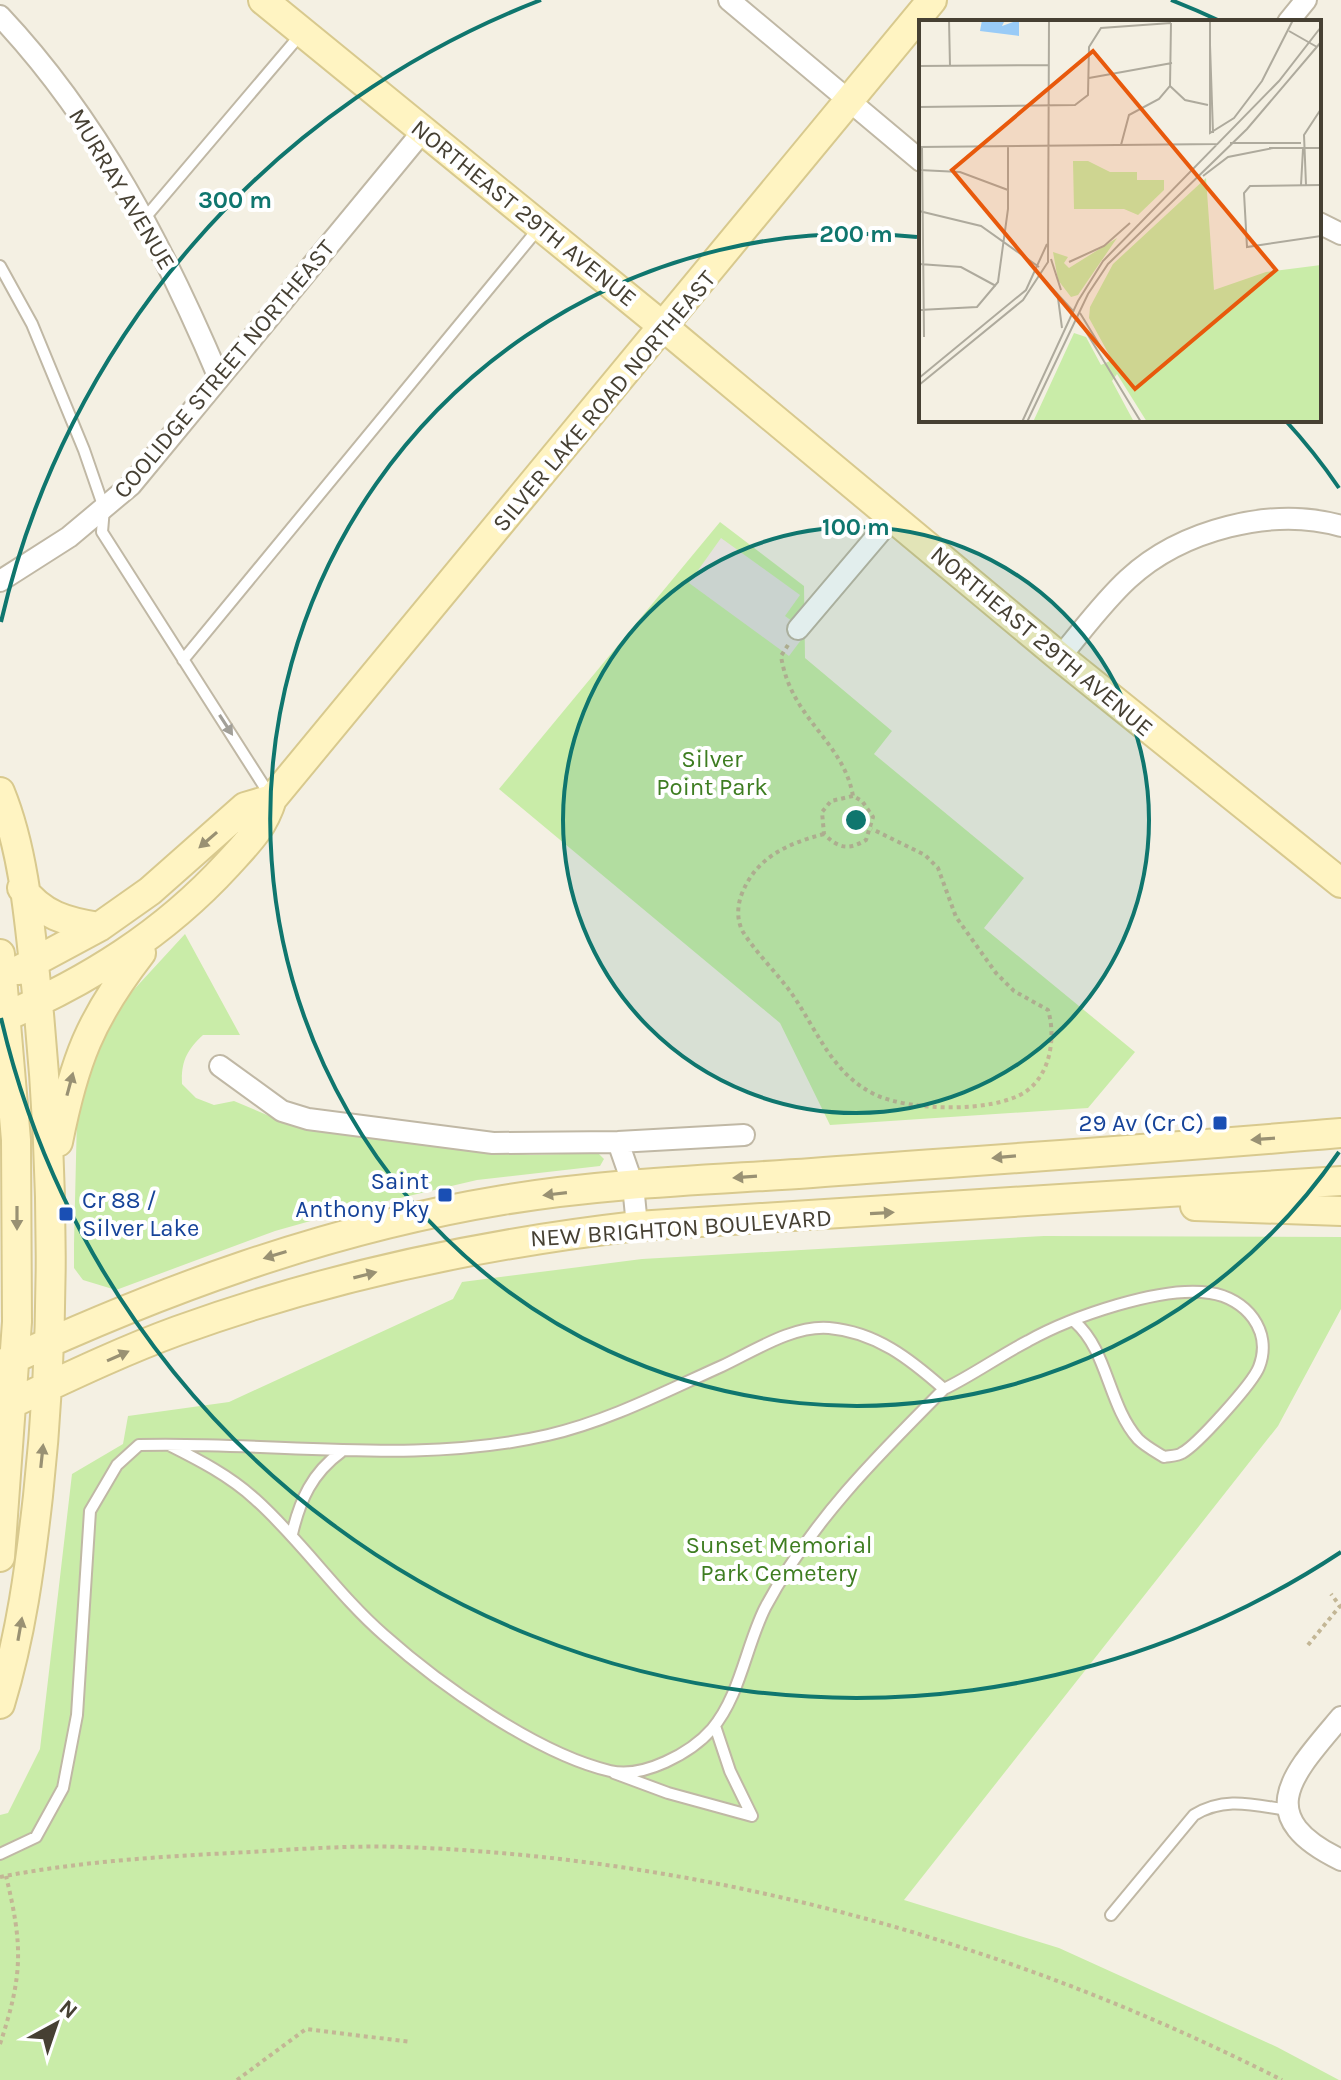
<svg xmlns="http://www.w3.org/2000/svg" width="1341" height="2080" viewBox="0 0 1341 2080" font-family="Karla,sans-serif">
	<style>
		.green { fill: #c9eca8 }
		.parking { fill: #e4e1dd }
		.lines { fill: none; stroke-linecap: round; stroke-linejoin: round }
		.lane-casing { stroke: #c0b8a5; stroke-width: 14 }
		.street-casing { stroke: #c0b8a5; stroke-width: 24 }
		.secondary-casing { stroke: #d8c98e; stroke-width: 32 }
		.path { stroke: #c3b695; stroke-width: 4; stroke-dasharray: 4 4; stroke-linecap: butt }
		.lane { stroke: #fff; stroke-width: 10 }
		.street { stroke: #fff; stroke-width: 20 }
		.secondary { stroke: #fff4c2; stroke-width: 28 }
		.oneway { fill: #a2a099 }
		.oneway2 { fill: #999173 }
		.ring { fill: none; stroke: #0f766e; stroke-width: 4 }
		.transit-dot { fill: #1a4fb4; stroke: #fff; stroke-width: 3 }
		.labels { text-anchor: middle; stroke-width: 8; stroke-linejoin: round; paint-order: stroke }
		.street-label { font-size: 24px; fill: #464033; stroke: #fff }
		.park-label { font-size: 24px; fill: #3e7d21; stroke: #fff }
		.transit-label { font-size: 24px; fill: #164399; stroke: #fff; text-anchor: end }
		.inset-road { fill: none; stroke: #aeaa9d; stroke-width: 2 }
		.view { fill: #e8590c; fill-opacity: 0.15; stroke: #e8590c; stroke-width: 4 }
		.inset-edge { fill: none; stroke: #464033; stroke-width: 4 }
		.centre { fill: #0f766e; stroke: #fff; stroke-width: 4 }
		.ring-label { font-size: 24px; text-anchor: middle; font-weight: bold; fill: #0f766e; stroke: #fff; stroke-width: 8; stroke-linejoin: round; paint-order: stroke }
	</style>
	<rect width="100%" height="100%" fill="#f4f0e3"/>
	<path class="green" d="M 720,522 L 804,586 L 805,658 L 892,731 L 874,754 L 1024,878 L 984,928 L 1135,1052 L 1088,1108 L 830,1125 L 780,1023 L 499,789 Z
		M 185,934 L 240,1035 L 203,1035 C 187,1050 181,1061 182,1084 L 196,1098 L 214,1105 L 234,1101 L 293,1126 L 530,1155 L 598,1153 L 604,1159 L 600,1166 L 477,1180 L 353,1209 L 275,1231 L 116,1290 L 83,1280 L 74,1268 L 74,1244 L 77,1116 L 99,1048 L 128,996 Z
		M 1044,1236 L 1341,1237 L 1341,1309 L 1278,1426 L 904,1900 L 1059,1948 L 1277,2047 L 1339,2080 L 0,2080 L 0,1815 L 8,1813 L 40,1749 L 72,1474 L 123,1444 L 128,1416 L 229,1402 L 453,1299 L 462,1282 L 642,1259 Z"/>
	<path class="parking" d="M 721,538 L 800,595 L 785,616 L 807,632 L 789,656 L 689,583 Z"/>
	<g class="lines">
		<g class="lane-casing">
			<path id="lane" d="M 144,219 L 301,34
				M 0,266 L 32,324 L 84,450 L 104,508 L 102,532 L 271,797
				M 183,660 L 538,229
				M 169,1445 C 199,1460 230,1476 255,1499 C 302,1541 337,1594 384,1635 C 439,1684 537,1754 610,1771 C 643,1779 691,1753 712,1729 C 740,1696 746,1646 765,1608 C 810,1523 876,1457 944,1389
				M 292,1534 C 300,1500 312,1473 341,1452
				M 715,1726 L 730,1771 L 752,1816
				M 614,1773 L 668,1793 L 752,1816
				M 0,1854 L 36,1837 L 63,1788 L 77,1715 L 90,1511 L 117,1465 L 139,1445 C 276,1441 413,1466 548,1435 C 609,1421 666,1391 722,1366 C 754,1351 793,1325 829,1328 C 876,1332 910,1359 944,1389 C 973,1375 999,1356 1028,1341 C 1071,1317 1162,1285 1210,1293 C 1246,1298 1273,1331 1259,1367 C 1253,1383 1197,1445 1182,1453 C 1178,1456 1169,1456 1164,1457 C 1156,1452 1145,1446 1138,1439 C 1108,1405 1108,1351 1075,1322
				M 1111,1915 L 1194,1815 C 1225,1796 1253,1805 1288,1810"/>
		</g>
		<g class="street-casing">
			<path id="street" d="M 729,0 L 921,161
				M 0,16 C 98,120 164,248 219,378
				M 1288,22 L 1306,0
				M 1319,223 L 1341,234
				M 0,581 L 69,537 L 131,485 L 423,131
				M 798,629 L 893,517
				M 1060,657 C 1082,631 1103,602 1128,579 C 1181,530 1272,506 1341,526
				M 220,1066 L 282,1111 L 308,1119 L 493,1143 L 618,1142 L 744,1135
				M 618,1142 L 633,1185 L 637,1226
				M 1341,1717 C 1293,1774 1250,1816 1341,1860"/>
		</g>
		<g class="secondary-casing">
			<path id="secondary" d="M 263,0 L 665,328 L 1060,657 L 1341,883
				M 0,792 C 25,853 30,928 37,994 C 54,1160 56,1330 38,1496 C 30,1567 21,1635 0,1704
				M 22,888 C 41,915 67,922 99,927
				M 0,954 L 16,1140 L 17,1322 L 0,1557
				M 19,970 L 99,927 L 150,891 L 245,807 L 272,799
				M 0,1019 C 87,982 164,934 228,864 C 248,842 263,828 272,799 L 932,0
				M 58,1142 C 74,1061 90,1019 141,953
				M 1195,1206 L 1341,1211
				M 0,1365 C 161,1290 327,1229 503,1200 C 605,1183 709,1180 812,1173 C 988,1160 1165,1148 1341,1133
				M 0,1409 C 58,1382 117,1353 177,1331 C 326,1277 480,1244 637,1226 L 1341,1181"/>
		</g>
		<path class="path" d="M 788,645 L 781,656 C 791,720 843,740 853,796 L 862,801 L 873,817 L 866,840 C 849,850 839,849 824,834 L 822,812 L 831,801 L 853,796
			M 824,834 C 786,844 755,858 741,896 C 737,908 737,921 743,932 C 757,954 777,973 792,994 C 818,1032 833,1075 876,1095 C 911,1111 993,1113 1025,1092 C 1051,1075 1056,1036 1048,1010 L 1014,991 L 996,973 L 956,917 L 938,868 L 925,855 L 872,829
			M 1308,1645 L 1340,1606 L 1331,1594
			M 0,1877 C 76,1862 154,1857 231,1853 C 288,1850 346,1845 403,1847 C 709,1858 1010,1942 1282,2080
			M 0,2044 C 23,1975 23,1946 6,1876
			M 237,2080 L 306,2029 L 411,2042"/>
		<use href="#lane" class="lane"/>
		<use href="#street" class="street"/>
		<use href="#secondary" class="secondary"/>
	</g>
	<defs><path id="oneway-solid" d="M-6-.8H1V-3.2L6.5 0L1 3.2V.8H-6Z" transform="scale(2)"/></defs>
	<use class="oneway" href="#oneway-solid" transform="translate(226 725) rotate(57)"/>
	<g class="oneway2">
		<use href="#oneway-solid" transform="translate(208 840) rotate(139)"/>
		<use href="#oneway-solid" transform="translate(70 1084) rotate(-75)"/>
		<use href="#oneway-solid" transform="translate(1263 1139) rotate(176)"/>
		<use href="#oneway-solid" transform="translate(1004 1157) rotate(175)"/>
		<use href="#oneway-solid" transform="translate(745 1177) rotate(176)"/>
		<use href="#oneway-solid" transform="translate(555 1194) rotate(173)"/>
		<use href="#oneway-solid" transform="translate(882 1213) rotate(-3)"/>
		<use href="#oneway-solid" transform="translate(17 1218) rotate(90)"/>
		<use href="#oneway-solid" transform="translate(275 1255) rotate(163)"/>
		<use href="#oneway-solid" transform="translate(365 1275) rotate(-14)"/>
		<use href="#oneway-solid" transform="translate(118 1356) rotate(-24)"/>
		<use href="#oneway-solid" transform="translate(42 1456) rotate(-84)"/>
		<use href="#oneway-solid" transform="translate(20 1629) rotate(-80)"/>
	</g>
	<circle cx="856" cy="820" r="293" fill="#0f766e" fill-opacity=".12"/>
	<g class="ring">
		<circle cx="856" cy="820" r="293"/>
		<path d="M1339 1152A586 586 0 1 1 917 237M1285 420A586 586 0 0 1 1339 488"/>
		<path d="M1341 1552A878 878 0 0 1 1 1018M1 622A878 878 0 0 1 541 0M1171 0A878 878 0 0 1 1220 21"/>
	</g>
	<g class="transit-dot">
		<rect x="1212" y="1115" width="16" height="16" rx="4"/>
		<rect x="437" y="1187" width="16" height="16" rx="4"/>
		<rect x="58" y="1206" width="16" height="16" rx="4"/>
	</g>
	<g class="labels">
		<g class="street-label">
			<text transform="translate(122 189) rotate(59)" y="8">MURRAY AVENUE</text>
			<text transform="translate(524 213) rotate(39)" y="8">NORTHEAST 29TH AVENUE</text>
			<text transform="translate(224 369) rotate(-50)" y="8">COOLIDGE STREET NORTHEAST</text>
			<text transform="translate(604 401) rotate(-50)" y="8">SILVER LAKE ROAD NORTHEAST</text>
			<text transform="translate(1042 641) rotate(40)" y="8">NORTHEAST 29TH AVENUE</text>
			<text transform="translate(681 1228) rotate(-4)" y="8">NEW BRIGHTON BOULEVARD</text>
		</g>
		<g class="park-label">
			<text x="712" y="767">Silver<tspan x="712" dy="28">Point Park</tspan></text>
			<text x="779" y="1553">Sunset Memorial<tspan x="779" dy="28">Park Cemetery</tspan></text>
		</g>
		<g class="transit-label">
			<text x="1204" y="1131">29 Av (Cr C)</text>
			<text x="429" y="1189">Saint<tspan x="429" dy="28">Anthony Pky</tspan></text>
			<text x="82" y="1208" text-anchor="start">Cr 88 /<tspan x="82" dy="28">Silver Lake</tspan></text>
		</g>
	</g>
	<g transform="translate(919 20)">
		<rect width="402" height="402" fill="#f4f0e3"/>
		<path d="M 154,141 L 169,141 L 191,152 L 218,152 L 218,160 L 245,160 L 245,170 L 219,195 L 205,189 L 155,189 ZM 287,158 L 295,270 L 347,252 L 402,245 L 402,402 L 228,402 L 198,354 L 193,361 L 215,402 L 114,402 L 155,313 L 167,317 L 182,345 L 193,340 L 170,298 L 171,287 L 194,244 ZM 198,218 L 159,275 L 152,277 L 139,260 L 134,232 L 149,237 L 145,243 L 150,248 Z" fill="#c9eca8"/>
		<path d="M 63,0 L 86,0 L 83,6 L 100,0 L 100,16 L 61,11 Z" fill="#99cbf7"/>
		<path class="inset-road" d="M 30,0 L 31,46M 291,0 L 291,113 L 315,98 L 343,61 L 374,0M 291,1 L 343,0M 370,11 L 398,27M 291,25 L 294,113M 0,46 L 130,45M 170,58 L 253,43M 251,66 L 266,80 L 289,85M 0,87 L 156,85 L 169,75 L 170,27 L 182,8 L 252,3M 311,123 L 382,123M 202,125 L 210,95 L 240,79 L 251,66 L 252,3M 0,127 L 299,124M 3,127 L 5,317M 350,128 L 402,128M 0,150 L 41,152 L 89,170M 284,156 L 309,137 L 354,128M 382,165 L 384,129M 387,165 L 385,115 L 402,89M 402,165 L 331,166 L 325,173 L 328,227 L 402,216M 0,191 L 62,206 L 120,247M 132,239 L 142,270M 150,242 L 185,226 L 211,203M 0,244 L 42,247 L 77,266M 120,254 L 155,292M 139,278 L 143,308M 0,290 L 58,287 L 79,262 L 89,189 L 89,126M 161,293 L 183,329M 158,297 L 222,402M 0,358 L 107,270 L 128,224M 0,365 L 104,280 L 129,242 L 130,0M 103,402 L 159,281 L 184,241 L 360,61 L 402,7M 108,402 L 169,274 L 189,244 L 328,109 L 402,22"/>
		<path class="view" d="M 174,31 L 357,250 L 216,369 L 33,150 Z"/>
		<rect width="402" height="402" class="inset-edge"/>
	</g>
	<circle cx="856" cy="820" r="12" class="centre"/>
	<g class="ring-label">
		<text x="235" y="208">300 m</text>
		<text x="856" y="242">200 m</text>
		<text x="856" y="535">100 m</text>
	</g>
	<g transform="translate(56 2024) rotate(40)" stroke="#ffffff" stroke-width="6" paint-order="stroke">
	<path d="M0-6L14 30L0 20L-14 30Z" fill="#464033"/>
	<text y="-12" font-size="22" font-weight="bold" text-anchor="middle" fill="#464033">N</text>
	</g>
</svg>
